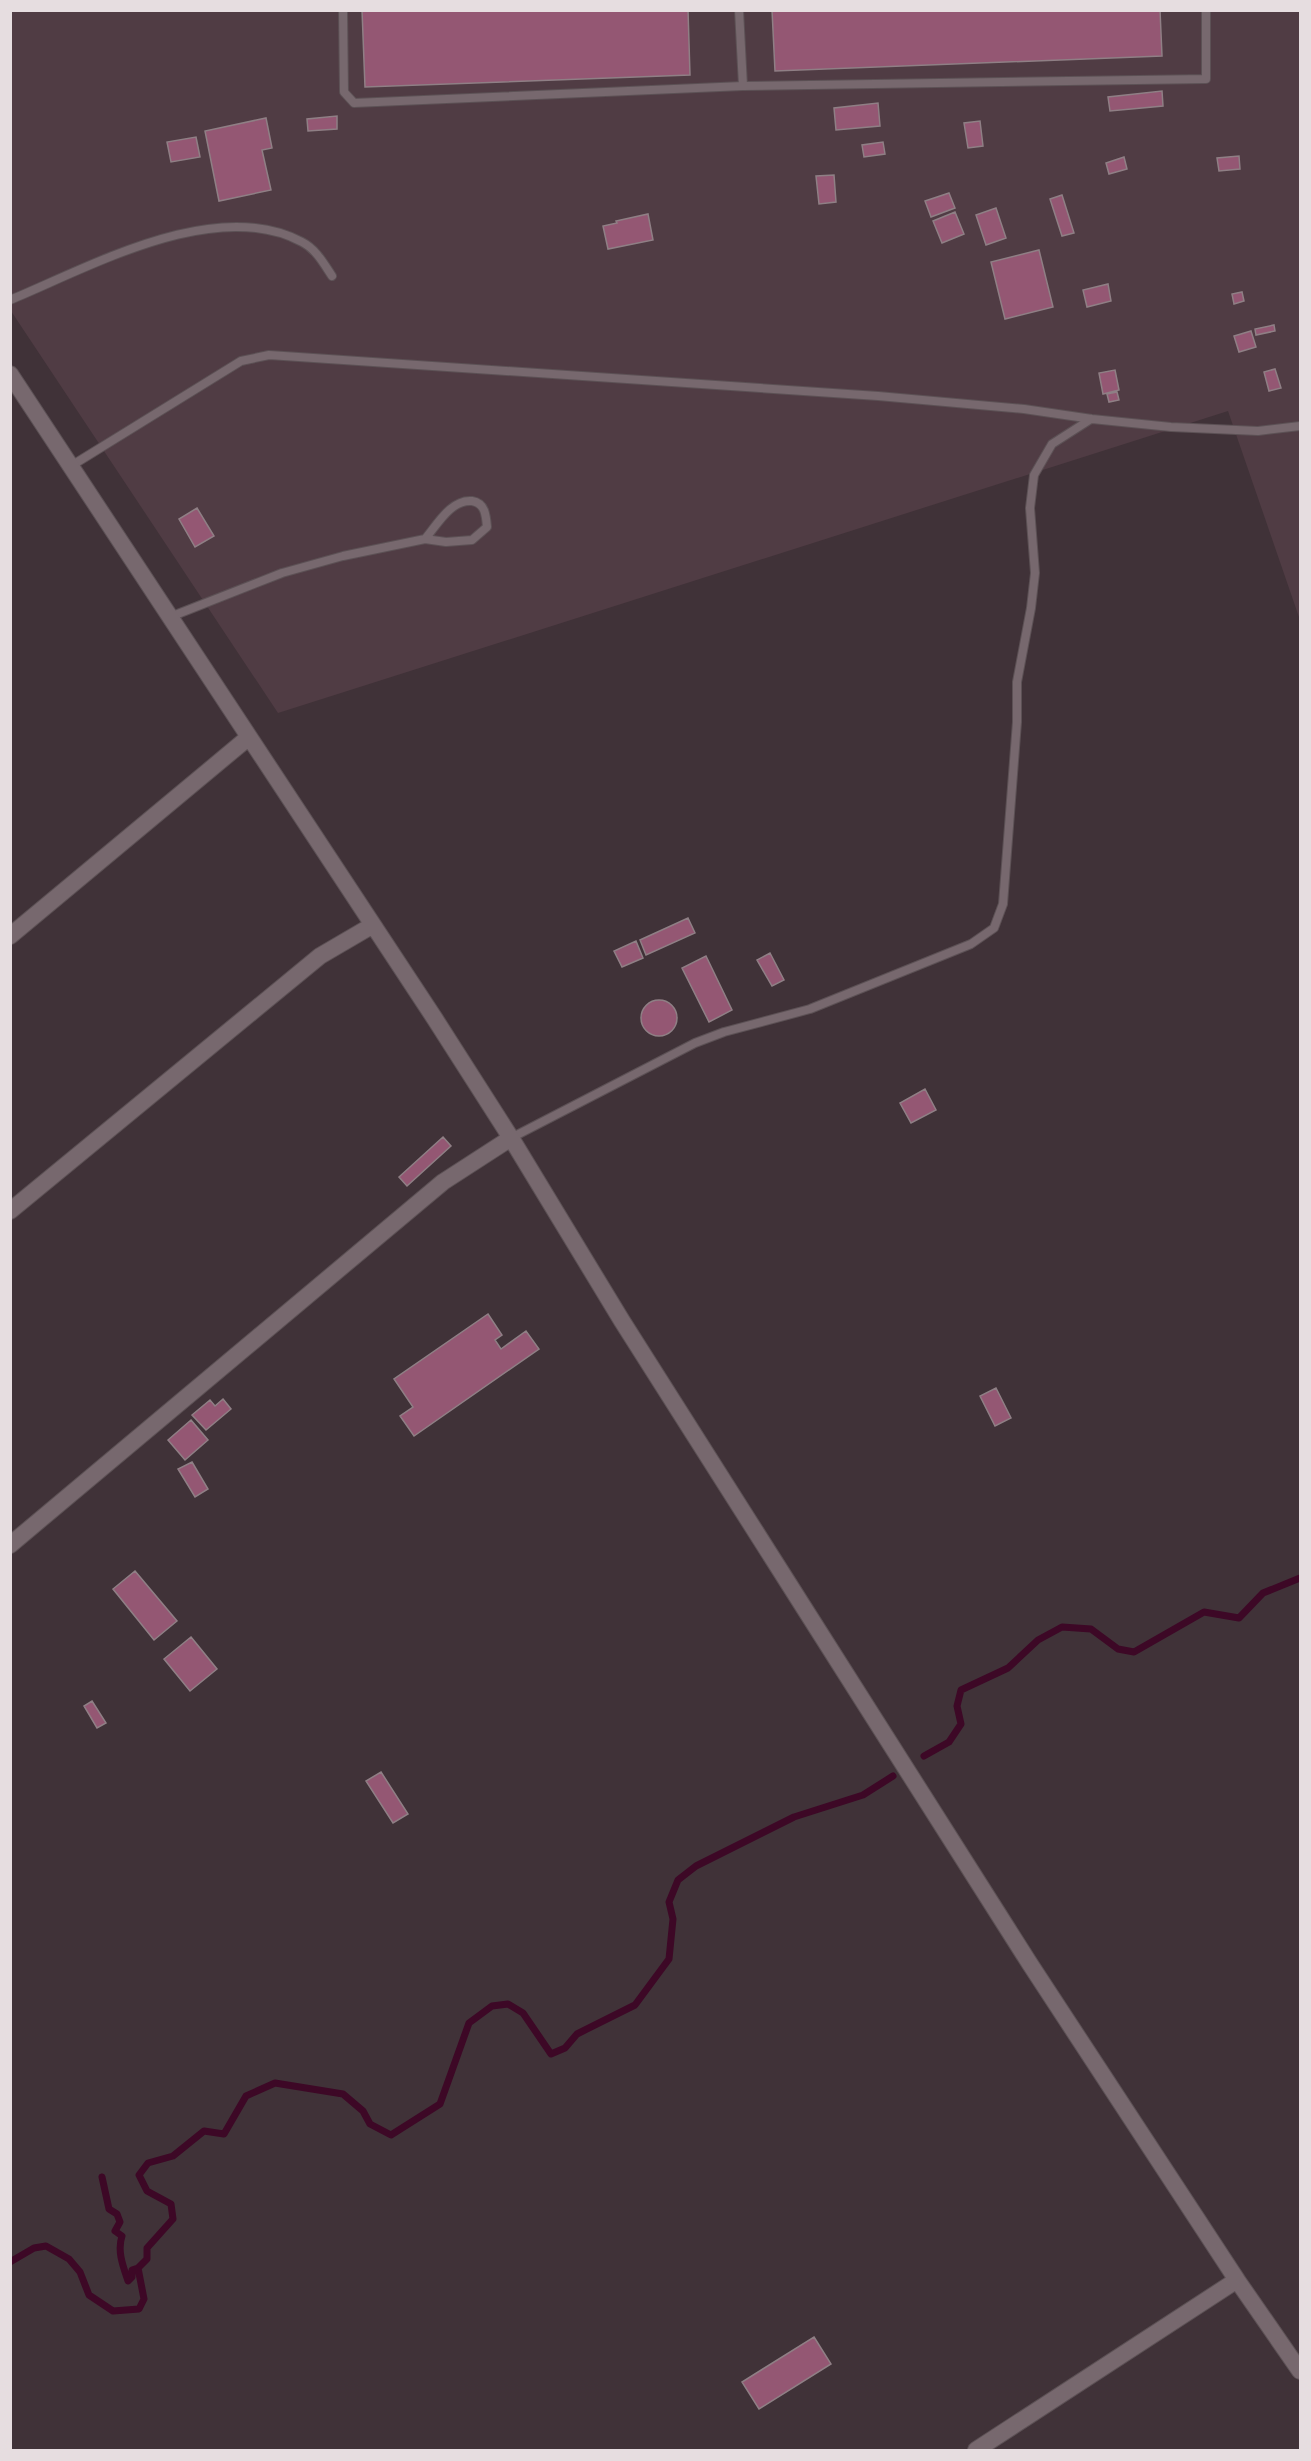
<svg xmlns="http://www.w3.org/2000/svg" width="1311" height="2461" viewBox="0 0 1311 2461" font-family="'Golos Text',sans-serif">
	<style>
		.built { fill: #503c44 }
		.lines { fill: none; stroke-linecap: round; stroke-linejoin: round }
		.stream { stroke: #3d0826; stroke-width: 7 }
		.building { fill: #945773; stroke: #8f7f85; stroke-width: 1.5 }
		.service-casing { stroke: #5c5155; stroke-width: 10 }
		.minor-casing { stroke: #5c5155; stroke-width: 18 }
		.service { stroke: #77686e; stroke-width: 8 }
		.minor { stroke: #77686e; stroke-width: 16 }
	</style>
	<rect width="100%" height="100%" fill="#403238"/>
	<path class="built" d="M 10,11 L 1300,11 L 1300,620 L 1228,411 L 278,713 L 11,311 Z"/>
	<g class="lines">
		<path class="stream" d="M 924,1756 L 949,1742 L 961,1724 L 957,1706 L 961,1690 L 1008,1668 L 1038,1640 L 1062,1627 L 1091,1629 L 1118,1649 L 1134,1652 L 1204,1612 L 1239,1618 L 1263,1593 L 1300,1578
			M 102,2177 L 109,2209 L 117,2214 L 120,2222 L 115,2231 L 122,2236 C 117,2251 123,2266 128,2281 L 132,2277 L 132,2270 L 138,2268
			M 10,2262 L 34,2248 L 46,2246 L 69,2259 L 80,2272 L 89,2295 L 113,2311 L 139,2309 L 144,2299 L 138,2268 L 147,2259 L 147,2248 L 173,2219 L 171,2204 L 147,2191 L 139,2175 L 148,2163 L 173,2156 L 204,2131 L 224,2134 L 246,2096 L 275,2083 L 343,2094 L 363,2111 L 370,2124 L 391,2135 L 440,2104 L 469,2023 L 492,2006 L 508,2004 L 523,2013 L 551,2054 L 565,2048 L 577,2034 L 635,2005 L 669,1959 L 673,1919 L 669,1902 L 678,1880 L 696,1866 L 794,1817 L 863,1795 L 893,1776"/>
	</g>
	<path class="building" d="M 362,10 L 688,10 L 690,75 L 365,87 Z
		M 772,10 L 1160,10 L 1162,56 L 775,71 Z
		M 1162,91 L 1163,106 L 1110,111 L 1108,97 Z
		M 878,103 L 880,126 L 836,130 L 834,108 Z
		M 337,116 L 337,129 L 308,131 L 307,119 Z
		M 266,118 L 272,148 L 262,150 L 271,190 L 219,201 L 205,131 Z
		M 980,121 L 983,146 L 968,148 L 964,123 Z
		M 196,137 L 200,157 L 171,162 L 167,142 Z
		M 883,142 L 885,154 L 864,157 L 862,145 Z
		M 1239,156 L 1240,169 L 1219,171 L 1217,158 Z
		M 1124,157 L 1127,169 L 1109,174 L 1106,163 Z
		M 834,175 L 836,202 L 819,204 L 816,176 Z
		M 949,193 L 955,208 L 931,217 L 925,201 Z
		M 1062,195 L 1074,233 L 1062,236 L 1050,199 Z
		M 996,208 L 1006,238 L 986,245 L 976,215 Z
		M 955,212 L 964,234 L 942,243 L 933,221 Z
		M 648,214 L 653,240 L 608,249 L 603,226 L 617,223 L 616,221 Z
		M 1039,250 L 1053,307 L 1005,319 L 991,262 Z
		M 1108,284 L 1111,301 L 1087,307 L 1083,290 Z
		M 1242,292 L 1244,301 L 1234,304 L 1232,294 Z
		M 1274,325 L 1275,331 L 1256,335 L 1255,329 Z
		M 1251,331 L 1256,347 L 1239,352 L 1234,336 Z
		M 1275,369 L 1281,388 L 1269,391 L 1264,372 Z
		M 1115,370 L 1119,390 L 1103,394 L 1099,373 Z
		M 1117,392 L 1119,400 L 1109,402 L 1107,394 Z
		M 197,508 L 214,536 L 195,547 L 179,519 Z
		M 688,918 L 695,933 L 646,955 L 640,940 Z
		M 636,941 L 643,958 L 622,967 L 614,951 Z
		M 770,953 L 784,980 L 772,986 L 757,960 Z
		M 706,956 L 732,1010 L 709,1022 L 682,968 Z
		M641 1018a18 18 0 1 1 36 0a18 18 0 1 1-36 0Z
		M 925,1089 L 936,1110 L 911,1123 L 900,1103 Z
		M 443,1137 L 451,1146 L 407,1186 L 399,1177 Z
		M 488,1314 L 502,1335 L 495,1340 L 501,1349 L 526,1331 L 539,1349 L 414,1436 L 400,1416 L 413,1407 L 394,1379 Z
		M 996,1388 L 1011,1418 L 995,1426 L 980,1396 Z
		M 223,1399 L 231,1409 L 206,1430 L 192,1415 L 210,1400 L 215,1406 Z
		M 191,1420 L 208,1440 L 185,1460 L 168,1440 Z
		M 192,1462 L 208,1489 L 195,1497 L 178,1469 Z
		M 135,1571 L 177,1621 L 154,1640 L 113,1589 Z
		M 191,1637 L 217,1669 L 190,1691 L 164,1659 Z
		M 92,1701 L 106,1723 L 97,1728 L 84,1706 Z
		M 381,1772 L 408,1814 L 393,1823 L 366,1781 Z
		M 814,2337 L 831,2364 L 759,2409 L 742,2382 Z"/>
	<g class="lines">
		<g class="service-casing">
			<path id="service" d="M 343,10 L 344,92 L 354,103 L 743,86 L 1206,79 L 1206,10
				M 739,10 L 743,86
				M 10,300 C 92,266 216,196 302,242 C 316,249 324,264 332,276
				M 71,466 L 241,361 L 269,355 L 878,396 L 1024,409 L 1092,419 L 1171,427 L 1258,431 L 1300,426
				M 170,617 L 282,573 L 343,556 L 425,539 L 446,542 L 472,540 L 487,527 C 486,515 485,503 472,501 C 451,499 437,525 425,539
				M 511,1138 L 695,1043 L 724,1032 L 810,1009 L 971,944 L 994,928 L 1003,904 L 1017,722 L 1017,682 L 1031,608 L 1035,573 L 1030,508 L 1034,475 L 1052,444 L 1091,419"/>
		</g>
		<g class="minor-casing">
			<path id="minor" d="M 10,374 L 435,1019 L 511,1138 L 622,1321 L 1030,1964 L 1237,2280 L 1300,2371
				M 10,936 L 249,737
				M 10,1211 L 320,956 L 373,925
				M 10,1545 L 443,1182 L 511,1138
				M 976,2450 L 1237,2280"/>
		</g>
		<use href="#service" class="service"/>
		<use href="#minor" class="minor"/>
	</g>
	<rect width="1311" height="2461" fill="none" stroke="#e6dde0" stroke-width="24"/>
</svg>
